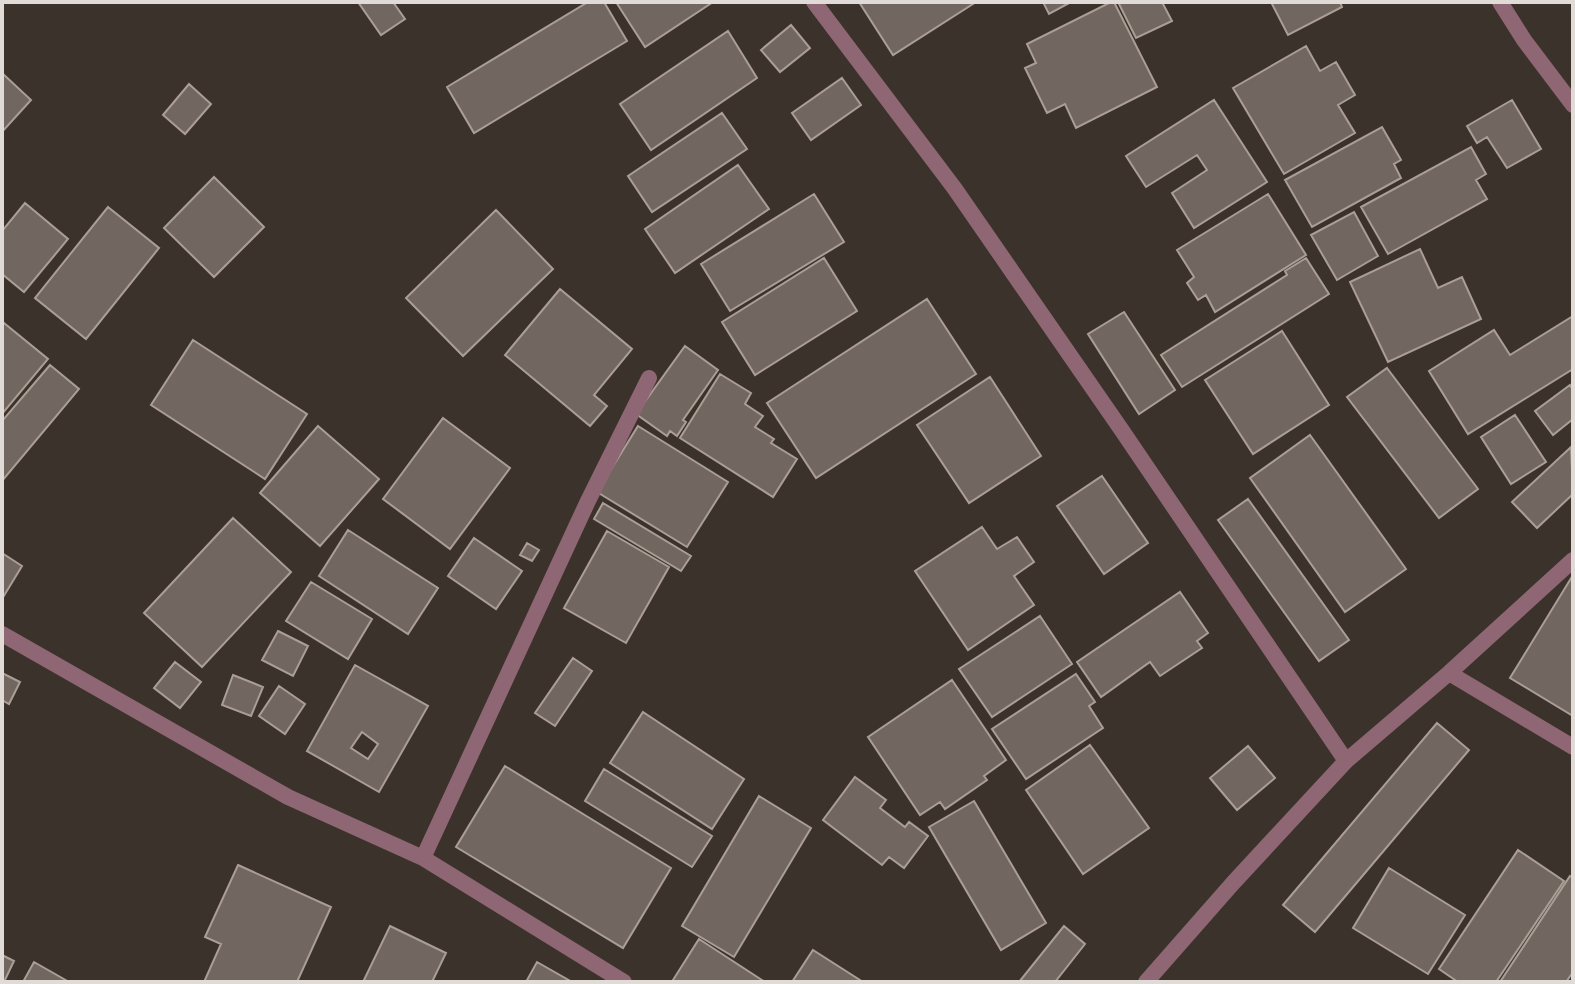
<svg xmlns="http://www.w3.org/2000/svg" width="1575" height="984" viewBox="0 0 1575 984" font-family="Arial,sans-serif">
	<style>
		.building { fill: #726760; stroke: #aa9e96; stroke-width: 2; fill-rule: evenodd }
		.lines { fill: none; stroke-linecap: round; stroke-linejoin: round }
		.street { stroke: #8f6774; stroke-width: 16 }
	</style>
	<rect width="100%" height="100%" fill="#3c322c"/>
	<path class="building" d="M 358,2 L 393,2 L 405,19 L 381,35 Z
		M 588,2 L 604,2 L 627,41 L 474,133 L 447,87 Z
		M 616,2 L 713,2 L 645,47 Z
		M 859,2 L 976,2 L 893,55 Z
		M 1043,2 L 1071,2 L 1049,14 Z
		M 1111,2 L 1114,2 L 1157,87 L 1076,128 L 1065,104 L 1047,113 L 1025,68 L 1036,63 L 1027,44 Z
		M 1118,2 L 1162,2 L 1172,21 L 1136,38 Z
		M 1271,2 L 1340,2 L 1342,7 L 1288,35 Z
		M 791,25 L 810,48 L 780,72 L 761,50 Z
		M 728,31 L 757,78 L 651,150 L 620,104 Z
		M 1306,46 L 1320,71 L 1336,62 L 1355,95 L 1338,105 L 1355,133 L 1284,174 L 1233,88 Z
		M 2,73 L 31,100 L 2,132 Z
		M 842,78 L 861,105 L 811,140 L 792,113 Z
		M 189,84 L 211,104 L 185,134 L 163,115 Z
		M 1214,100 L 1267,182 L 1194,228 L 1172,193 L 1207,170 L 1197,155 L 1146,187 L 1126,156 Z
		M 1512,100 L 1541,149 L 1507,168 L 1487,137 L 1477,143 L 1467,126 Z
		M 722,113 L 747,149 L 652,212 L 628,176 Z
		M 1382,127 L 1401,160 L 1394,164 L 1401,178 L 1312,227 L 1285,180 Z
		M 1471,147 L 1486,174 L 1476,180 L 1487,199 L 1388,254 L 1361,207 Z
		M 738,165 L 769,209 L 675,273 L 645,229 Z
		M 214,177 L 264,227 L 214,277 L 164,228 Z
		M 814,194 L 844,242 L 730,311 L 701,264 Z
		M 1268,194 L 1306,255 L 1215,312 L 1206,295 L 1198,300 L 1187,283 L 1194,277 L 1177,250 Z
		M 25,203 L 68,239 L 24,292 L 2,274 L 2,231 Z
		M 108,207 L 159,248 L 86,339 L 35,298 Z
		M 496,210 L 553,269 L 463,356 L 406,298 Z
		M 1354,212 L 1378,256 L 1337,280 L 1311,235 Z
		M 1420,249 L 1438,288 L 1462,277 L 1481,319 L 1388,362 L 1350,282 Z
		M 824,258 L 857,311 L 755,375 L 722,322 Z
		M 1306,258 L 1329,294 L 1182,387 L 1161,355 L 1287,275 L 1285,271 Z
		M 560,289 L 632,349 L 594,395 L 607,406 L 590,426 L 505,355 Z
		M 927,299 L 976,374 L 816,478 L 767,403 Z
		M 1124,312 L 1175,390 L 1139,414 L 1088,334 Z
		M 1573,316 L 1573,369 L 1468,434 L 1429,371 L 1494,330 L 1510,355 Z
		M 4,323 L 48,359 L 2,414 L 2,326 Z
		M 1282,331 L 1329,405 L 1253,454 L 1205,380 Z
		M 193,340 L 307,414 L 265,479 L 151,405 Z
		M 685,346 L 718,370 L 683,420 L 686,422 L 677,436 L 670,431 L 667,436 L 636,414 Z
		M 50,365 L 79,389 L 2,481 L 2,421 Z
		M 1387,368 L 1478,489 L 1439,518 L 1347,397 Z
		M 720,374 L 751,393 L 745,404 L 763,416 L 755,427 L 774,439 L 771,443 L 797,459 L 773,497 L 680,438 Z
		M 990,377 L 1041,456 L 969,503 L 917,425 Z
		M 1570,385 L 1573,390 L 1573,419 L 1553,435 L 1535,411 Z
		M 1515,415 L 1546,462 L 1511,484 L 1481,437 Z
		M 443,418 L 510,468 L 450,549 L 383,499 Z
		M 318,426 L 379,479 L 320,546 L 260,493 Z
		M 638,426 L 728,482 L 687,547 L 597,492 Z
		M 1310,435 L 1406,569 L 1345,612 L 1250,478 Z
		M 1571,447 L 1573,494 L 1537,528 L 1512,502 Z
		M 1102,476 L 1148,543 L 1104,574 L 1057,506 Z
		M 1248,499 L 1349,640 L 1319,661 L 1218,520 Z
		M 603,503 L 691,556 L 681,571 L 594,519 Z
		M 233,518 L 291,572 L 202,667 L 144,613 Z
		M 982,527 L 997,549 L 1017,537 L 1034,562 L 1014,576 L 1034,605 L 968,650 L 915,571 Z
		M 348,530 L 438,588 L 408,634 L 319,576 Z
		M 607,531 L 669,567 L 626,643 L 564,608 Z
		M 474,538 L 522,571 L 496,609 L 448,576 Z
		M 527,543 L 539,550 L 532,561 L 520,555 Z
		M 2,553 L 22,566 L 2,599 Z
		M 1573,575 L 1573,716 L 1510,678 Z
		M 311,582 L 372,619 L 348,659 L 286,621 Z
		M 1180,592 L 1208,633 L 1197,641 L 1202,648 L 1160,676 L 1150,662 L 1101,697 L 1077,662 Z
		M 1040,616 L 1072,664 L 992,717 L 959,669 Z
		M 278,631 L 308,646 L 293,676 L 262,660 Z
		M 573,658 L 592,671 L 555,726 L 535,713 Z
		M 175,662 L 201,682 L 180,708 L 154,688 Z
		M 355,665 L 428,706 L 379,792 L 307,751 ZM 362,732 L 378,744 L 368,759 L 351,748 Z
		M 2,673 L 20,682 L 9,704 L 2,700 Z
		M 1076,674 L 1095,702 L 1089,706 L 1103,728 L 1026,779 L 992,729 Z
		M 233,675 L 263,687 L 251,716 L 222,705 Z
		M 952,680 L 1006,760 L 984,776 L 987,780 L 945,809 L 940,802 L 920,815 L 868,737 Z
		M 279,686 L 305,704 L 285,734 L 259,716 Z
		M 643,712 L 744,779 L 712,829 L 610,763 Z
		M 1437,723 L 1469,750 L 1315,932 L 1283,905 Z
		M 1090,745 L 1149,828 L 1083,874 L 1026,790 Z
		M 1248,746 L 1275,778 L 1237,810 L 1210,778 Z
		M 505,766 L 671,868 L 623,948 L 456,847 Z
		M 604,769 L 712,836 L 692,867 L 585,801 Z
		M 855,777 L 886,800 L 880,808 L 905,827 L 909,822 L 928,836 L 904,868 L 889,857 L 882,865 L 823,820 Z
		M 759,796 L 811,828 L 734,957 L 682,926 Z
		M 974,801 L 1046,923 L 1001,950 L 929,827 Z
		M 1518,850 L 1564,881 L 1496,982 L 1458,982 L 1439,969 Z
		M 238,865 L 331,907 L 297,982 L 204,982 L 221,944 L 205,937 Z
		M 1389,868 L 1465,915 L 1428,974 L 1353,928 Z
		M 1570,876 L 1573,878 L 1573,972 L 1566,982 L 1500,982 Z
		M 390,926 L 446,953 L 432,982 L 363,982 Z
		M 1064,926 L 1085,944 L 1055,982 L 1019,982 Z
		M 699,939 L 765,982 L 677,982 L 673,980 Z
		M 813,950 L 863,982 L 792,982 Z
		M 2,955 L 14,961 L 4,982 L 2,982 Z
		M 34,962 L 69,982 L 23,982 Z
		M 537,962 L 572,982 L 526,982 Z"/>
	<g class="lines">
		<path class="street" d="M 814,2 L 955,189 L 1123,432 L 1346,761
			M 1500,2 L 1524,40 L 1573,105
			M 2,634 L 288,797 L 423,858 L 624,982
			M 1449,673 L 1573,747
			M 423,858 L 587,503 L 649,378
			M 1146,982 L 1233,883 L 1346,761 L 1449,673 L 1573,560"/>
	</g>
	<rect width="1575" height="984" fill="none" stroke="#e1dbd7" stroke-width="8"/>
</svg>
